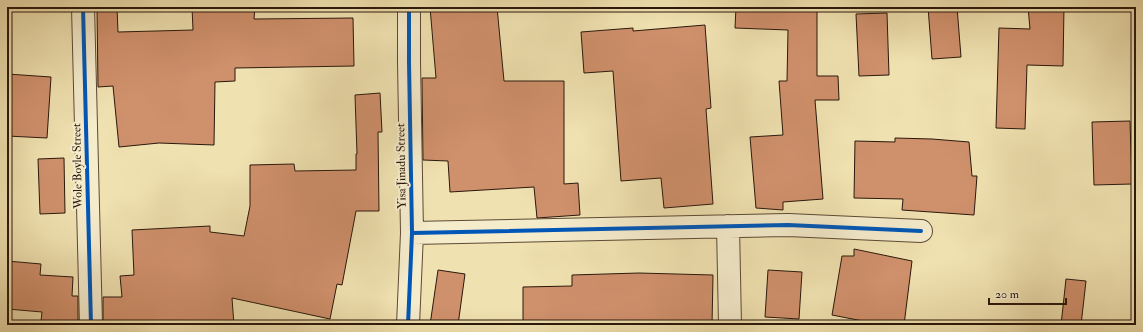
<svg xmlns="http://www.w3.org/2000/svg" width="1143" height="332" viewBox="0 0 1143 332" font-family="'IM FELL Double Pica',serif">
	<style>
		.building { fill: #cf906c; stroke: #2a180b }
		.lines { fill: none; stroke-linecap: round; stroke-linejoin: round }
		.street-casing { stroke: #5c4a34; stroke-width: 24 }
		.street { stroke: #f5eccc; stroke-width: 22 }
		.cycleway-casing { stroke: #f5eccc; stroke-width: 6 }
		.cycleway { stroke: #0057b8; stroke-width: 4 }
		.labels { text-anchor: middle; stroke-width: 4; stroke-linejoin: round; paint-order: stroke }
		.street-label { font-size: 12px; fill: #2a180b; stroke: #f5eccc }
	</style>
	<rect width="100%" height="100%" fill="#f0e1b0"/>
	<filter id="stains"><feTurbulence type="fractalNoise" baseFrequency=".005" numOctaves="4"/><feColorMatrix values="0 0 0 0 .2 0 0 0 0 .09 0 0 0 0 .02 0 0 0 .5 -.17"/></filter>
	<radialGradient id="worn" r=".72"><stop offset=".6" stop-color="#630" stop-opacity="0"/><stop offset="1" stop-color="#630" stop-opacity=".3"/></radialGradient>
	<path class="building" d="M 97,7 L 117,7 L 118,32 L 193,30 L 192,7 L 255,7 L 254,19 L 353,18 L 354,66 L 235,68 L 235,81 L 215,82 L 214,145 L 159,143 L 119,147 L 113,86 L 98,87 Z
		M 430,7 L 497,7 L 504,81 L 564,81 L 564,184 L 578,183 L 580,215 L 537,218 L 534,187 L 450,192 L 448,161 L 423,160 L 422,78 L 436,78 Z
		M 736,7 L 817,7 L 817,76 L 838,76 L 839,100 L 815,100 L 823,199 L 783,202 L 783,210 L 756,208 L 750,137 L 783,135 L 779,81 L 787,81 L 788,30 L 735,28 Z
		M 928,7 L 957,7 L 961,57 L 932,59 Z
		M 1028,7 L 1064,7 L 1063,66 L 1027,65 L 1025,129 L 996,128 L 999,28 L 1030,29 Z
		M 887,13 L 889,75 L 859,76 L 856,14 Z
		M 705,25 L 711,108 L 706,109 L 713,204 L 664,208 L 661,178 L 621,181 L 613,71 L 584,73 L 581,32 L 633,28 L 633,31 Z
		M 7,74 L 51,77 L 47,138 L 7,136 Z
		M 380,93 L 382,132 L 378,132 L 379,211 L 356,211 L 342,285 L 337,284 L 330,319 L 232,298 L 234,325 L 103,325 L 103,297 L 122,297 L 120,276 L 134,275 L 132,230 L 210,226 L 210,232 L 244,236 L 250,206 L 250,165 L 294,164 L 295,171 L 356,170 L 356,154 L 357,154 L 355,95 Z
		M 1130,121 L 1132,184 L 1094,185 L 1092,122 Z
		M 895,138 L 932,139 L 969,142 L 972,176 L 977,176 L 974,215 L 902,210 L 903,199 L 854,198 L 855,141 L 895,142 Z
		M 64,158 L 65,213 L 40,214 L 38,159 Z
		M 854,249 L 912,261 L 904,325 L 874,321 L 873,323 L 832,315 L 842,256 L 854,256 Z
		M 7,261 L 41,264 L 40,275 L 73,277 L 72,296 L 78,296 L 78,325 L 41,321 L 42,312 L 7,309 Z
		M 438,270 L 465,274 L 458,325 L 430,325 Z
		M 768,270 L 802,272 L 799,319 L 765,317 Z
		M 639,273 L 713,275 L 712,325 L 523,325 L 523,287 L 572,286 L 572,275 Z
		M 1066,279 L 1086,281 L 1081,325 L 1061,325 Z"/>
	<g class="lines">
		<g class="street-casing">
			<path id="street" d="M 83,7 L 91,325
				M 728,226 L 730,325
				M 412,233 L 788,225 L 921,231
				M 408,325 L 412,233 L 409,62 L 409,7"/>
		</g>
		<use href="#street" class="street"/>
		<g class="cycleway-casing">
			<path id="cycleway" d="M 83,7 L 91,325
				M 412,233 L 788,225 L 921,231
				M 408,325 L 412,233 L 409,62 L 409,7"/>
		</g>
		<use href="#cycleway" class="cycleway"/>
	</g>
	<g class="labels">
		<g class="street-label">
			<text transform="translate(77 166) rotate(-91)" y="4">Wole Boyle Street</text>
			<text transform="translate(401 166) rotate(-91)" y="4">Yisa Jinadu Street</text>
		</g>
	</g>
	<rect width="1143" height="332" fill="none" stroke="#f0e1b0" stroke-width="24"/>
	<rect x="8" y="8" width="1127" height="316" fill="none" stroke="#2a180b" stroke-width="2"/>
	<rect x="12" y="12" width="1119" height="308" fill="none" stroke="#2a180b"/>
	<path d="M989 298v6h77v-6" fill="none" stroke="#2a180b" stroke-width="2"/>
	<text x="995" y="298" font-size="12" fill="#2a180b" stroke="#f5eccc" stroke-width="3" paint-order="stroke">20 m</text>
	<rect width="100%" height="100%" filter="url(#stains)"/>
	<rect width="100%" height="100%" fill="url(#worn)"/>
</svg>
